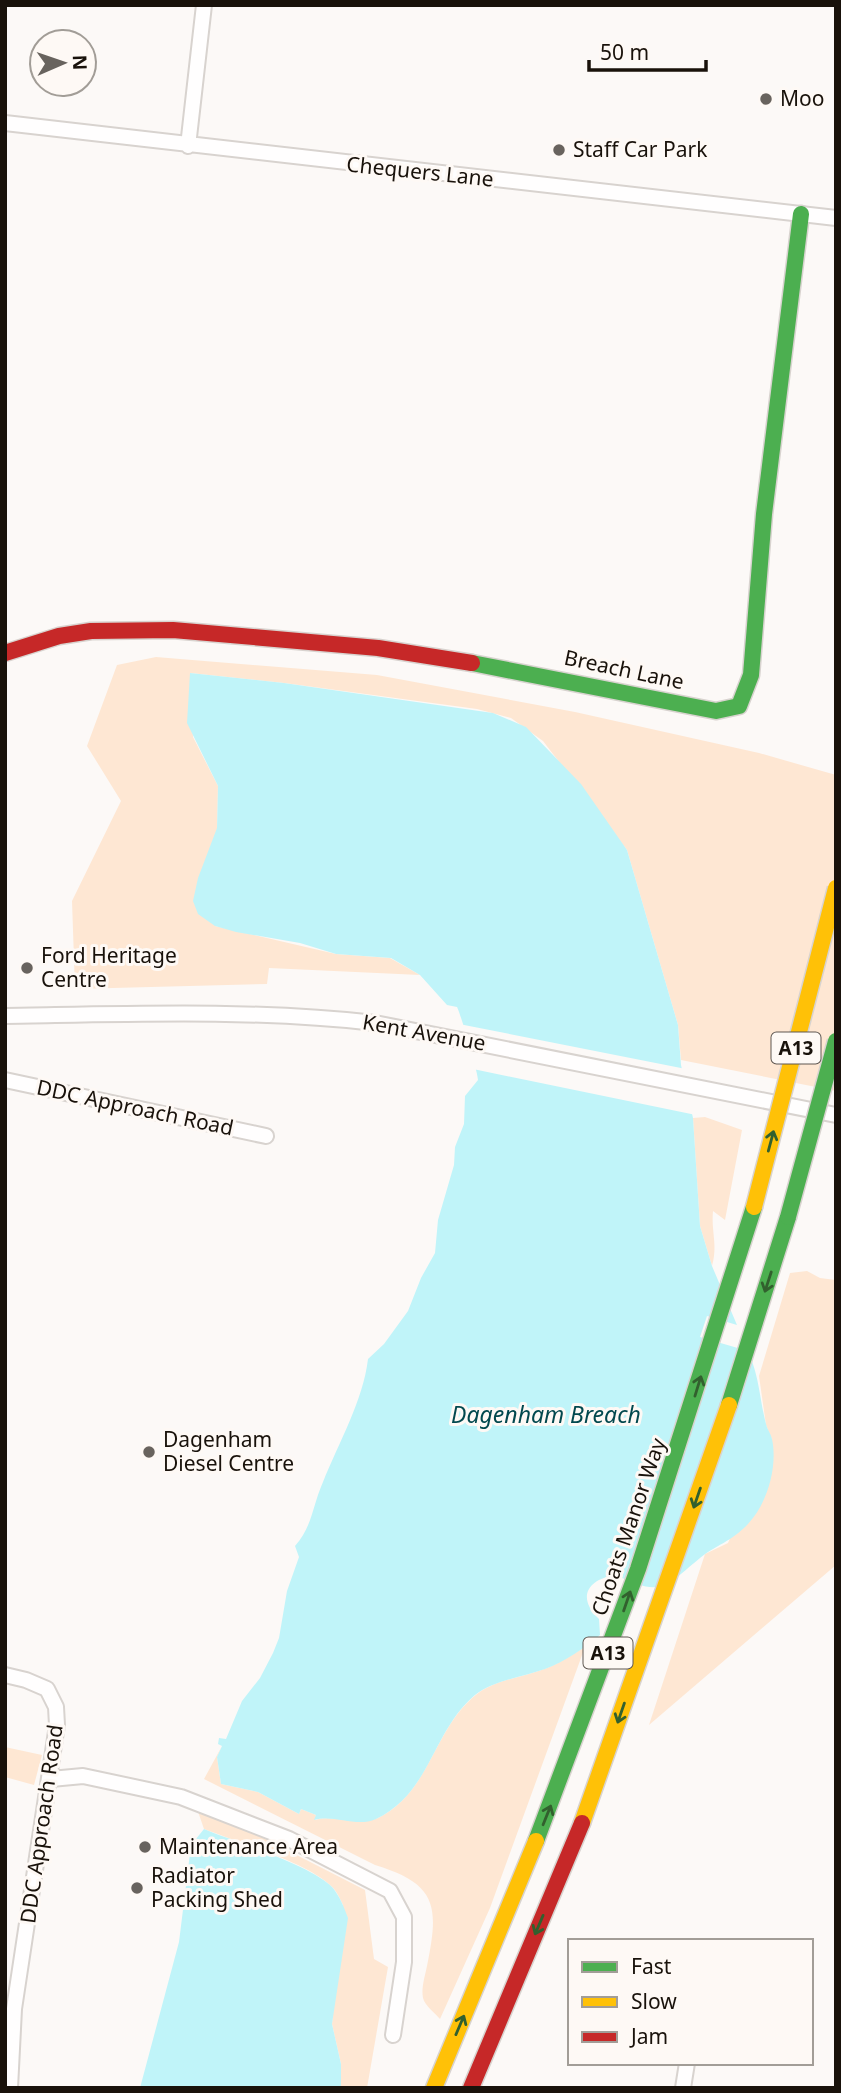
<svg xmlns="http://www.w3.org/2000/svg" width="841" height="2093" viewBox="0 0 841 2093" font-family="'Noto Sans',sans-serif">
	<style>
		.green { fill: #fee7d3 }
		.water { fill: #c0f4f9 }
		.pier { fill: #fcf9f7 }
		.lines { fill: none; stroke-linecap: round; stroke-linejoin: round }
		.street-casing { stroke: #d8d3cf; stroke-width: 18 }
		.fast-casing { stroke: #d8d3cf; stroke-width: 19 }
		.slow-casing { stroke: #d8d3cf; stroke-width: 19 }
		.jam-casing { stroke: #d8d3cf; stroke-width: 19 }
		.street { stroke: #fffefe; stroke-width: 14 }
		.fast { stroke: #4caf50; stroke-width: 16 }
		.slow { stroke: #ffc107; stroke-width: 16 }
		.jam { stroke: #c62828; stroke-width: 16 }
		.fast-bridge-casing { stroke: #d8d3cf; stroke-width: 19; stroke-linecap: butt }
		.slow-bridge-casing { stroke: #d8d3cf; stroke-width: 19; stroke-linecap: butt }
		.fast-bridge { stroke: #4caf50; stroke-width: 16 }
		.slow-bridge { stroke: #ffc107; stroke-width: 16 }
		.oneway { stroke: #32602e }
		.poi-dot { fill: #68635e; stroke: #fef9f5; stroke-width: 2.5 }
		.labels { text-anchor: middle; stroke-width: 6; stroke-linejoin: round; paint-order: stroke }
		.shield { fill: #fef9f5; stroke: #5e5751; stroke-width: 2 }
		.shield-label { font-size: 19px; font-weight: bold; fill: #19120b }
		.poi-label { font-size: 21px; fill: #19120b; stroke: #fef9f5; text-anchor: start }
		.street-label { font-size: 21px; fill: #19120b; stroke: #fef9f5 }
		.water-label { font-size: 23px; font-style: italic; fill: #02484e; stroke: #fef9f5 }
	</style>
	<rect width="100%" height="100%" fill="#fcf9f7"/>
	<path class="green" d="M 156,657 L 377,675 L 575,712 L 759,753 L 836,775 L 836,1091 L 681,1060 L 678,1025 L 627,850 L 543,741 L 511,718 L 477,709 L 284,683 L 190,673 L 193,737 L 218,786 L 215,926 L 336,954 L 390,958 L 420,975 L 269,968 L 267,984 L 75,989 L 72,901 L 121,801 L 87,746 L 117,665 Z
		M 705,1117 L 742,1130 L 725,1220 L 713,1211 C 711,1233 718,1243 712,1266 L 700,1226 L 693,1118 Z
		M 807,1271 L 820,1278 L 836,1280 L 836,1565 L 649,1725 L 705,1554 L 728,1543 L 772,1440 L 766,1425 L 759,1376 L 790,1273 Z
		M 585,1647 L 490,1908 L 440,2019 C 435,2013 425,2006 423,1998 C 421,1988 425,1976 427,1966 C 439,1907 438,1884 375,1865 L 204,1779 L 222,1746 L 217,1757 L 221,1784 L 258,1792 L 299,1814 L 301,1809 L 316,1815 L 315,1820 C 335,1814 358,1827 378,1818 C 431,1792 433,1728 477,1694 C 497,1679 525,1677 547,1668 C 560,1663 573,1654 585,1647 Z
		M 5,1747 L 42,1755 L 34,1785 L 5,1777 Z
		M 195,1803 L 365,1890 L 374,1959 L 388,1967 L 367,2088 L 341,2088 L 341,2064 L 332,2024 L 343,1905 C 340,1899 337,1891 331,1886 C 306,1862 237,1842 204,1829 Z"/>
	<path class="water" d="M 190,673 L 284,683 L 493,713 L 526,727 L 581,784 L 627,850 L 678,1025 L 681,1065 L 693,1118 L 700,1226 L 712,1266 L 737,1325 L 707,1316 L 700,1337 L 748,1351 C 760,1379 759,1396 766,1424 C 767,1429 771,1434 772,1439 C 778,1467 767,1504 748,1524 C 731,1542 716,1545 700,1558 C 664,1588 661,1597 616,1575 C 588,1579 576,1597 599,1619 L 600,1635 C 584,1648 565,1662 545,1669 C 523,1677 494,1680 475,1695 C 432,1731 431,1793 376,1819 C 356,1828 335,1814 314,1820 L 316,1815 L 301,1809 L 299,1814 L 258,1792 L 221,1784 L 217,1757 L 222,1746 L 218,1744 L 219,1738 L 226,1739 L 242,1701 L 260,1678 L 273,1653 L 279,1638 L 287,1591 L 299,1557 L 295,1546 C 313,1525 312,1507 323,1482 C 339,1442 363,1401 368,1359 L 384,1344 L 408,1311 L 421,1278 L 435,1253 L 438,1220 L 454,1165 L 455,1147 L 464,1124 L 465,1096 L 478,1080 C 478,1072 460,1012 457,1007 L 447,1005 L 420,975 L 391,958 L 336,954 L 300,943 L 236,932 L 215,926 L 198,914 L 193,901 L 198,878 L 217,828 L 218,786 L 187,723 Z
		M 204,1829 C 235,1842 312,1865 333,1888 C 340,1897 344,1907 348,1918 L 332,2024 L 341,2064 L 341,2088 L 140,2088 L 179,1942 L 191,1845 Z"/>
	<path class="pier" d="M 459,1024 L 686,1069 L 696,1115 L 473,1069 Z"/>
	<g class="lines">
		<g class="street-casing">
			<path id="street" d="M 5,123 L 836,218
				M 188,146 L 204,5
				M 5,1016 C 128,1014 252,1009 375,1023 L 836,1115
				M 5,1080 L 266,1136
				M 5,1675 L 26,1680 L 47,1689 L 56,1707 L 57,1725 L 14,2009 L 10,2088
				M 51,1779 L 83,1776 L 181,1797 L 289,1839 L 390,1891 L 404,1917 L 404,1962 L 393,2035
				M 683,2088 L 687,2063"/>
		</g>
		<g class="fast-casing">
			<path id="fast" d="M 472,663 L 716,711 L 739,706 L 751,675 L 764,514 L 801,214
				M 729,1405 L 788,1217
				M 536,1841 L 638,1569 L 754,1207"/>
		</g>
		<g class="slow-casing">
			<path id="slow" d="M 582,1823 L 729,1405
				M 434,2088 L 536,1841"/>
		</g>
		<g class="jam-casing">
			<path id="jam" d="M 5,653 L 59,636 L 91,631 L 173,630 L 378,648 L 472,663
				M 471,2088 L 582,1823"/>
		</g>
		<use href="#street" class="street"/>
		<use href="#fast" class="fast"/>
		<use href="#slow" class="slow"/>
		<use href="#jam" class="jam"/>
		<g class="fast-bridge-casing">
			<path id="fast-bridge" d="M 788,1217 L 836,1041"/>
		</g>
		<g class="slow-bridge-casing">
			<path id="slow-bridge" d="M 754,1207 L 836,888"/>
		</g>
		<use href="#fast-bridge" class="fast-bridge"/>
		<use href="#slow-bridge" class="slow-bridge"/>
	</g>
	<defs><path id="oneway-shaft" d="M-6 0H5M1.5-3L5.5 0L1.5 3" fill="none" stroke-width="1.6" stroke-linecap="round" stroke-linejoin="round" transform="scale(1.75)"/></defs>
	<g class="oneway">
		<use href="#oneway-shaft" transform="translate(771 1141) rotate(-75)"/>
		<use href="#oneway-shaft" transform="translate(768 1282) rotate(108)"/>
		<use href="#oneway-shaft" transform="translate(698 1386) rotate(-73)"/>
		<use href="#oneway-shaft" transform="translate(697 1498) rotate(109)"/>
		<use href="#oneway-shaft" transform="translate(627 1601) rotate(-71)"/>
		<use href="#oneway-shaft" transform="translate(621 1713) rotate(109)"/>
		<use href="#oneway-shaft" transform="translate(547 1815) rotate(-68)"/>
		<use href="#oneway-shaft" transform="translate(539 1925) rotate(113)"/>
		<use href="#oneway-shaft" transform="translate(460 2025) rotate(-67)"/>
	</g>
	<g class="poi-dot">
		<circle cx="766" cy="99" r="7"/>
		<circle cx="559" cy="150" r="7"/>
		<circle cx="27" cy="968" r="7"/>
		<circle cx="149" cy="1452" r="7"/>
		<circle cx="145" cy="1847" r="7"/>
		<circle cx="137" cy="1888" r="7"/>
	</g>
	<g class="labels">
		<g class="shield">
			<rect x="771.5" y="1032.5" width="49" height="31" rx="5"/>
			<rect x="583.5" y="1637.5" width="49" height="31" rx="5"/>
		</g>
		<g class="shield-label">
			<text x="796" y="1055">A13</text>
			<text x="608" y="1660">A13</text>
		</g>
		<g class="poi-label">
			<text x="780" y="106">Moo</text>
			<text x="573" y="157">Staff Car Park</text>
			<text x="41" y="963">Ford Heritage<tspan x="41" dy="24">Centre</tspan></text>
			<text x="163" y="1447">Dagenham<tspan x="163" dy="24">Diesel Centre</tspan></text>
			<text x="159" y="1854">Maintenance Area</text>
			<text x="151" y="1883">Radiator<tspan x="151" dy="24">Packing Shed</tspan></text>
		</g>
		<g class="street-label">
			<text transform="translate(420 172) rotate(6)" y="7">Chequers Lane</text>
			<text transform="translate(624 670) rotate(12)" y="7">Breach Lane</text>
			<text transform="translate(424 1033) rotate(10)" y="7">Kent Avenue</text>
			<text transform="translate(135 1108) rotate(12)" y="7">DDC Approach Road</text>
			<text transform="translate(629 1527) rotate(-71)" y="7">Choats Manor Way</text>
			<text transform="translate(42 1824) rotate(-82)" y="7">DDC Approach Road</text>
		</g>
		<g class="water-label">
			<text x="546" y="1423">Dagenham Breach</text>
		</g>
	</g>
	<rect width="841" height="2093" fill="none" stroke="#19120b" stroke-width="14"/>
	<rect x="568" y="1939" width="245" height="126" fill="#fef9f5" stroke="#a29d97" stroke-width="2"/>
	<rect x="582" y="1962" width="35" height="10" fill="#4caf50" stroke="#a29d97" stroke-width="2"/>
	<text x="631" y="1974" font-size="21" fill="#19120b">Fast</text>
	<rect x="582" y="1997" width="35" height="10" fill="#ffc107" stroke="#a29d97" stroke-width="2"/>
	<text x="631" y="2009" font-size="21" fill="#19120b">Slow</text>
	<rect x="582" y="2032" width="35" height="10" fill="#c62828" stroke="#a29d97" stroke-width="2"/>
	<text x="631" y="2044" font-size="21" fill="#19120b">Jam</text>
	<g transform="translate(63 63) rotate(88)"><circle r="33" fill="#fef9f5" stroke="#a29d97" stroke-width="2"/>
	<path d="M0-5L12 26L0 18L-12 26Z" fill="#68635e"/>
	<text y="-10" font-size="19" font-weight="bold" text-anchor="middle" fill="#19120b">N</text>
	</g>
	<path d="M589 60v10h117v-10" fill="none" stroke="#19120b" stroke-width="3.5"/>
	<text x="600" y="60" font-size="21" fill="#19120b" stroke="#fef9f5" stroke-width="5" paint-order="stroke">50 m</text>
</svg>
